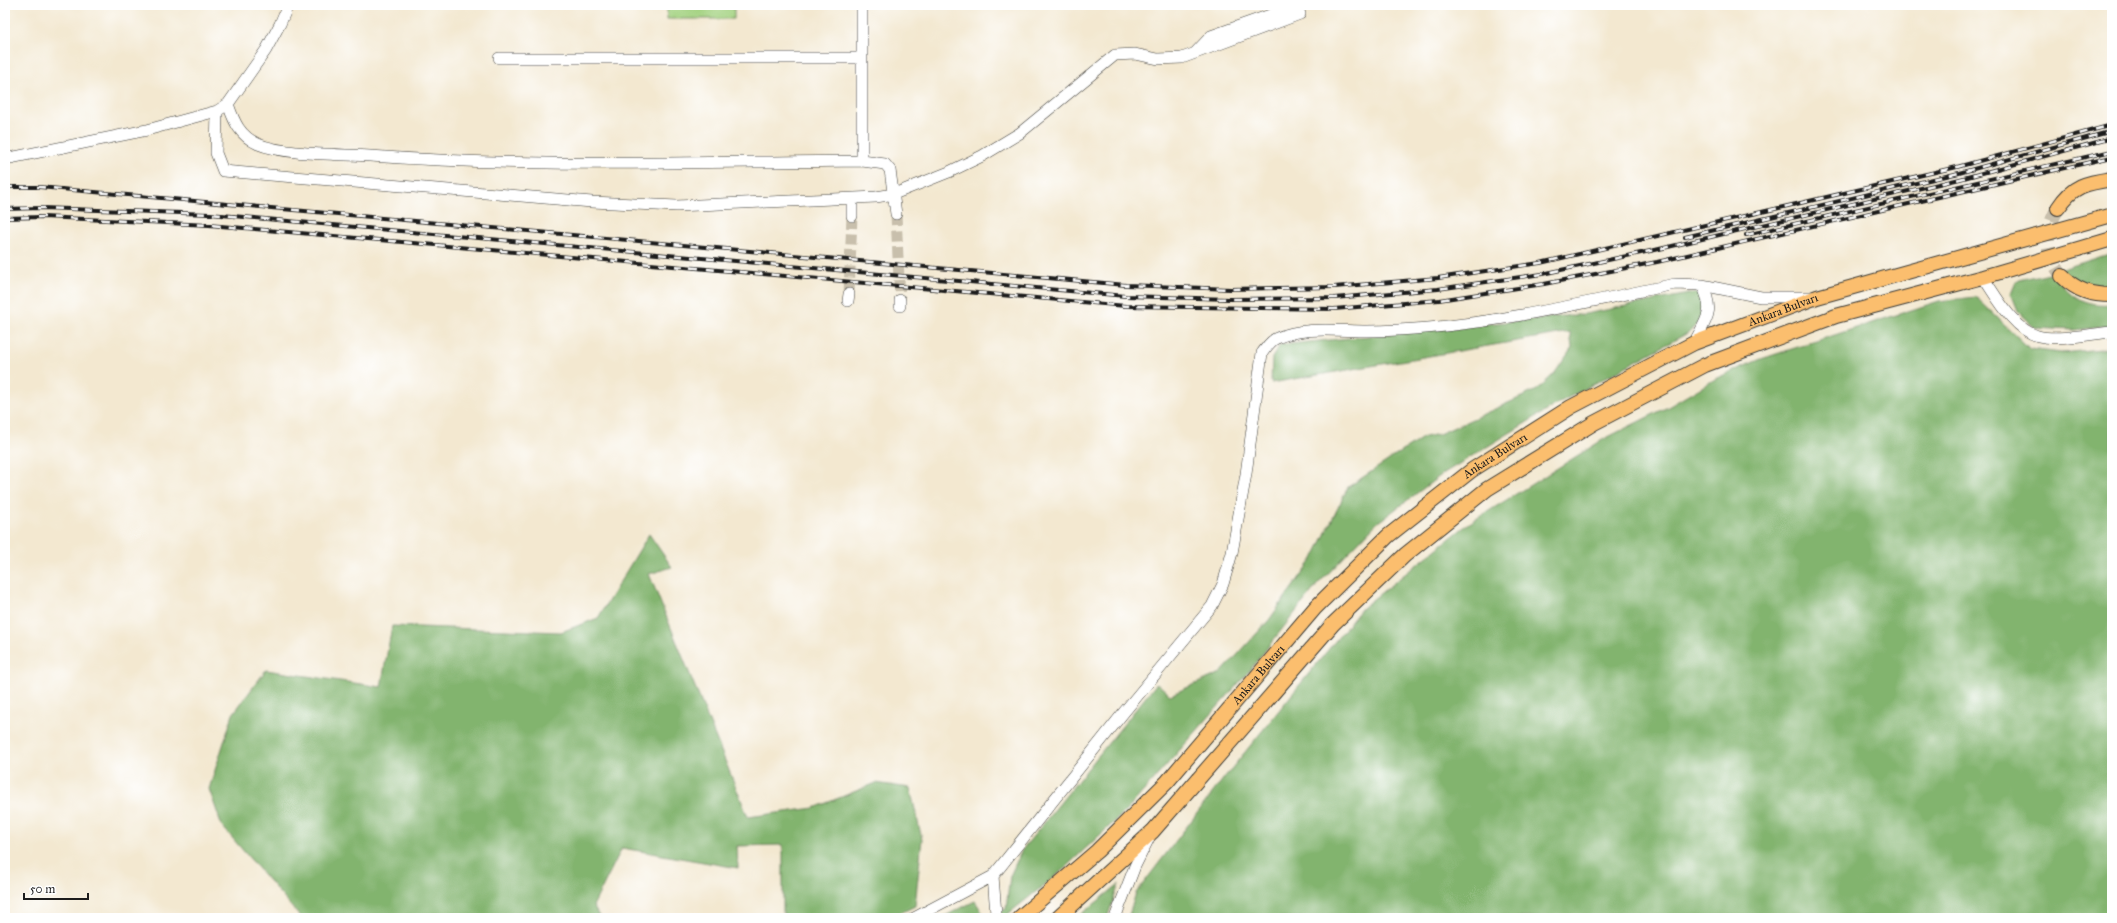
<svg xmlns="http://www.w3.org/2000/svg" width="2117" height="923" viewBox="0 0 2117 923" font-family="'IM FELL Great Primer',serif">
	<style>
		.green { fill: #a3d280; stroke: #60774e }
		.forest { fill: #82b46e; stroke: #4f6845 }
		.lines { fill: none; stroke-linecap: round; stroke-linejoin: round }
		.minor-tunnel { stroke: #c8bfac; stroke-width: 11; stroke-dasharray: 11 5.5; stroke-linecap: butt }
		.major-tunnel { stroke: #c8bfac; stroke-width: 14; stroke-dasharray: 14 7; stroke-linecap: butt }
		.minor-casing { stroke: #3c3b37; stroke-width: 12 }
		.major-casing { stroke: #3c3b37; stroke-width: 16 }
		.minor { stroke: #fff; stroke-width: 11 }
		.major { stroke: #fbbe6e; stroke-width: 14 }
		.rail-casing { stroke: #1c1c1c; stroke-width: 4 }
		.rail { stroke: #fff; stroke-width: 2.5; stroke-dasharray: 8; stroke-linecap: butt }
		.labels { text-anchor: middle; stroke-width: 4; stroke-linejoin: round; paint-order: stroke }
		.street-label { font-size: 12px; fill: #1c1c1c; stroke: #fff }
	</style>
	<rect width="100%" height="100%" fill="#fff"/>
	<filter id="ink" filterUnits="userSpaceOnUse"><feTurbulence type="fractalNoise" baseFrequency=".025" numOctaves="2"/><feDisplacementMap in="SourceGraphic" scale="8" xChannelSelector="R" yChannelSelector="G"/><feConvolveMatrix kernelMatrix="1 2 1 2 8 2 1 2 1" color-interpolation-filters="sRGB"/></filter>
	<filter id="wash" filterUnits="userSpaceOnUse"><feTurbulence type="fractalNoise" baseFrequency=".012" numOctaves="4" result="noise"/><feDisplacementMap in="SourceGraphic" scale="16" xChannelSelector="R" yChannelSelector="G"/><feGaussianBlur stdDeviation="0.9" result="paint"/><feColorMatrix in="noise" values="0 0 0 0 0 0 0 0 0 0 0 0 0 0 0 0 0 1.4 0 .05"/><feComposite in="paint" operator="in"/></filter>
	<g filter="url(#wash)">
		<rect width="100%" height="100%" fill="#f3e8d0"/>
		<path class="green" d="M 667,5 L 734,5 L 734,19 L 667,19 Z"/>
		<path class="forest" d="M 2112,253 L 2112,288 C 2094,287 2078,281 2060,282 C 2075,300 2088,306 2112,304 L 2112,326 L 2074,330 L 2035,328 L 2019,313 L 2011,293 L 2016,281 L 2056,271 Z
			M 1694,293 L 1704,296 C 1708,313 1699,324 1686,334 L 1562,401 L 1444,473 L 1377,523 L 1317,585 L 1245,676 L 1127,810 L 1057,875 L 1003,918 L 988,918 L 1006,909 L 1010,876 L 1022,850 L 1157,683 L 1170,695 L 1221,673 L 1269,620 L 1313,559 L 1348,487 L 1424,437 L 1439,434 L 1537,390 L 1554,374 L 1572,348 L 1570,332 L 1271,383 L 1272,358 L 1280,345 L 1585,314 Z
			M 1976,297 L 2030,349 L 2061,353 L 2112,348 L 2112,918 L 1128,918 L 1136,893 L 1224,778 L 1362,608 L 1468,524 L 1604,439 L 1668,407 L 1717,378 L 1761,359 L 1939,301 Z
			M 649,534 L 672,567 L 649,574 L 748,817 L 814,808 L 876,783 L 910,788 L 922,839 L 915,906 L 890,918 L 783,918 L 783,845 L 737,846 L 738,868 L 622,848 L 593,906 L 600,918 L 301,918 L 222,826 L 209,789 L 233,714 L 266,670 L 381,687 L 392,626 L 561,632 L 598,618 Z
			M 1119,884 L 1107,918 L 1077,918 Z
			M 975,901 L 986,918 L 941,918 Z"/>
	</g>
	<g filter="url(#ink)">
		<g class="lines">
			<path class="minor-tunnel" d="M 896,214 L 900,300
				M 849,294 L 852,216"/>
			<path class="major-tunnel" d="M 2058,208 C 2043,234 2045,252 2062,276"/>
			<g class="minor-casing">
				<path id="minor" d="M 499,58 L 862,58
					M 228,104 C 234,122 240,136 258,144 C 284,155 340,154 370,156 C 533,168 698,162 862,161 L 862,5
					M 217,111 L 216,153 L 223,171 L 592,202 L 677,206 L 876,197 L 894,194 L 949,172 L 982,156 L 1020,133 L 1115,55 L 1135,54 L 1158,59 L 1182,58 L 1300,14 L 1296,6 L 1211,36 L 1195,53
					M 5,159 L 147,130 L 217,111 L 228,104 L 266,50 L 280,24 L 288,5
					M 862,161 L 885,164 L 890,170 L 896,214
					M 852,216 L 852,199
					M 1983,277 C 1996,296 2014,330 2038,336 C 2058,341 2090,334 2112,332
					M 900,300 L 900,306
					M 848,301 L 849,294
					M 1694,343 C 1707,318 1715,312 1702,285
					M 993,876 L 996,914
					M 914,918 L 993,876 L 1124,712 L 1212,606 L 1223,584 L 1232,553 L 1246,474 L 1262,353 C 1266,348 1271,340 1277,338 C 1303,326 1339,331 1367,331 C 1471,330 1574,305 1675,284 L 1702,285 L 1761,297 L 1813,297
					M 1115,918 L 1135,866 L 1149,838"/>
			</g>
			<g class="major-casing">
				<g id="major">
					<path d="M 2058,208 C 2073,185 2086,183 2112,179"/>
					<path d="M 2062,276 C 2077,291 2091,295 2112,295"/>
					<path id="s1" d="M 1019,918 L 1097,851 L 1167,782 L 1315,608 L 1388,536 L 1472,470 L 1571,407 L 1694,343 L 1817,297 L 2112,215"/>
					<path d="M 1058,918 L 1153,831 L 1333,624 L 1405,555 L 1487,489 L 1594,423 L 1705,365 L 1836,316 L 1983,277 L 2112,239"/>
				</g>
			</g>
			<use href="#minor" class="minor"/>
			<use href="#major" class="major"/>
			<g class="rail-casing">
				<path id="rail" d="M 5,187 L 39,187 L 1126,285 L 1231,289 L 1334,287 L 1438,278 L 1540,263 L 1957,167 L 2112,125
					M 5,209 L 42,208 L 210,214 L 1126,296 L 1230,299 L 1334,298 L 1438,289 L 1542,274 L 1655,250 L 1960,179 L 2112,138
					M 5,218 L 43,217 L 209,225 L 1126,306 L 1334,309 L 1439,300 L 1544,284 L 1657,262 L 2112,157
					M 1746,235 L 2112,151
					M 1685,237 L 1959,173 L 2112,131"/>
			</g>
			<use href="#rail" class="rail"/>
		</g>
	</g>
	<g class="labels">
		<g class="street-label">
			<text dy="4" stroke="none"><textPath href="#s1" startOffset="990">Ankara Bulvarı</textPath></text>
			<text dy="4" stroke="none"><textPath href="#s1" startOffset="666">Ankara Bulvarı</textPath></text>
			<text dy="4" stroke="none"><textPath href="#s1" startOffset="342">Ankara Bulvarı</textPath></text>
		</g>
	</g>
	<rect width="2117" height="923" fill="none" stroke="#fff" stroke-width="20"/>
	<path d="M24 893v6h64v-6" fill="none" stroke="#1c1c1c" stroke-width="2"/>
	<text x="30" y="893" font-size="12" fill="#1c1c1c" stroke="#ffffff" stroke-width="3" paint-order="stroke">50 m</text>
</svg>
